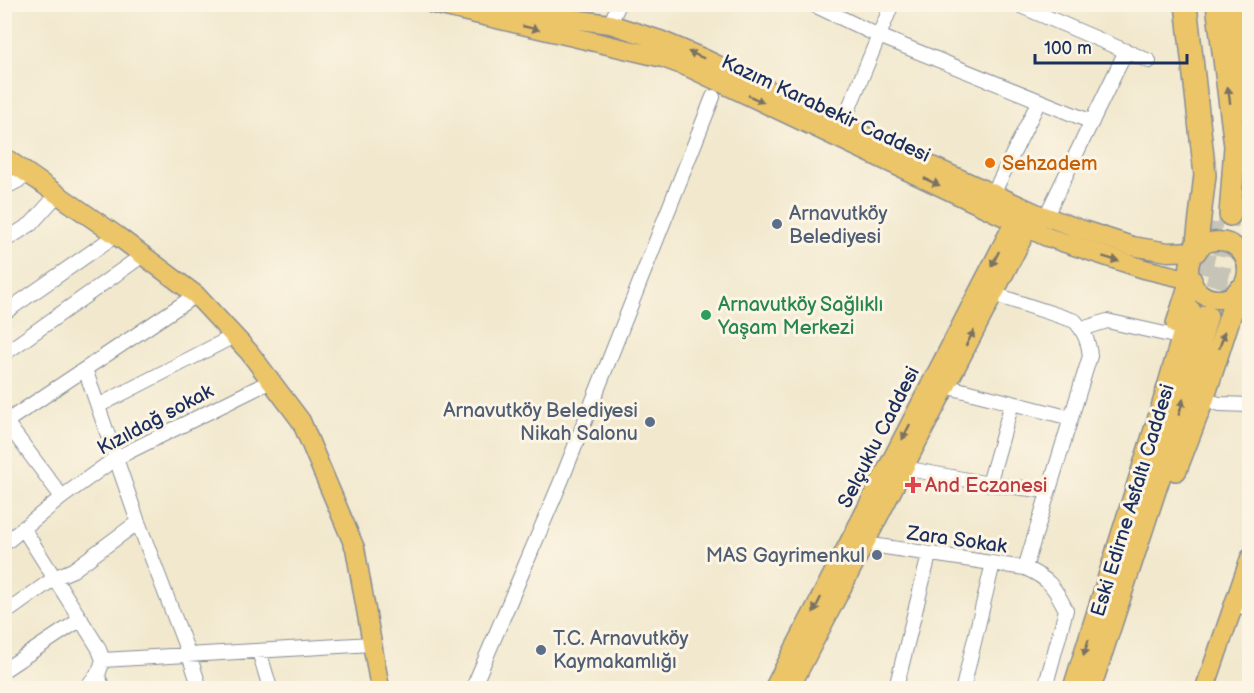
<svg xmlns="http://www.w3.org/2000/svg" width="1254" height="693" viewBox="0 0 1254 693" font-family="'Balsamiq Sans',sans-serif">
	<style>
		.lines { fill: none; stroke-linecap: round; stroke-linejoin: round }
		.highway-tunnel { stroke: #c6c3b7; stroke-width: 21; stroke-dasharray: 21 10; stroke-linecap: butt }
		.minor-casing { stroke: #868c96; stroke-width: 16 }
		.major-casing { stroke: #868c96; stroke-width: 21 }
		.highway-casing { stroke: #868c96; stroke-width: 24 }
		.minor { stroke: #fff; stroke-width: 14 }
		.major { stroke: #ecc569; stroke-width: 18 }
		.highway { stroke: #ecc569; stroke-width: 21 }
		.oneway { fill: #797263 }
		.food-dot { fill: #e8710a; stroke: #fcf5e5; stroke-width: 2 }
		.service-dot { fill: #5c6f8a; stroke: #fcf5e5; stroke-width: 2 }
		.leisure-dot { fill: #2e9e5b; stroke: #fcf5e5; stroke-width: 2 }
		.health-dot { fill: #e0444e; stroke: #fcf5e5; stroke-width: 2 }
		.labels { text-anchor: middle; stroke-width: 6; stroke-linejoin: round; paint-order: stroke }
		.street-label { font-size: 20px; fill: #1b2f5e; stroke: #fcf5e5 }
		.food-label { font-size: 20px; fill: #c56008; stroke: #fcf5e5; text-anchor: start }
		.service-label { font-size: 20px; fill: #4e5e75; stroke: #fcf5e5; text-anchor: start }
		.leisure-label { font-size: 20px; fill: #27864d; stroke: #fcf5e5; text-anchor: start }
		.health-label { font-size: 20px; fill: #be3a42; stroke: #fcf5e5; text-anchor: start }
	</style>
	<rect width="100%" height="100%" fill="#fcf5e5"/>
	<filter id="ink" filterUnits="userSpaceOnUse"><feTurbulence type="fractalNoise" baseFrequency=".0167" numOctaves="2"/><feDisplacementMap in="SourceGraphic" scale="12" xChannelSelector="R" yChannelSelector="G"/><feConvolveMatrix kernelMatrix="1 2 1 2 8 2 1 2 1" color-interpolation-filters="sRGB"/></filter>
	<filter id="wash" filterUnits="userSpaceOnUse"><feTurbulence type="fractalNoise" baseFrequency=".008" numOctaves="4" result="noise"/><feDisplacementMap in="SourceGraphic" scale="24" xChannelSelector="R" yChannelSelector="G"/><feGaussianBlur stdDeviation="1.35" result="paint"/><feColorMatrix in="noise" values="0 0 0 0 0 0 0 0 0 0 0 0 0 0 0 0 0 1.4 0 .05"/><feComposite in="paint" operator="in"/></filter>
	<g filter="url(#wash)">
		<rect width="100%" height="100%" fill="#f1e8cd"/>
	</g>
	<g filter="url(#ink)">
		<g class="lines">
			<path class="highway-tunnel" d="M 1192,303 L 1210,236 L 1213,214
				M 1207,316 L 1220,271 L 1230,215"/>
			<g class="minor-casing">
				<path id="minor" d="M 812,4 L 879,36 L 1092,122
					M 1016,4 L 1149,61
					M 610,24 L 619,4
					M 842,125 L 892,4
					M 4,188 L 29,175
					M 993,194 L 1039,101
					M 1046,216 L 1126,51
					M 4,241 L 31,224 L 58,194
					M 993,294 L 1075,321 C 1084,331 1089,343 1090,356 L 1025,568
					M 4,313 L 116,235
					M 1082,329 L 1107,321 L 1174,336
					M 4,354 L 143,255
					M 945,386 L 1071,418
					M 1203,400 L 1220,404 L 1250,405
					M 98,406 L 234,336
					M 6,422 L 62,497
					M 4,423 L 196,295
					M 904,468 L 989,484 L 1048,491
					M 989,484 L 1012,403
					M 138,522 L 189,655 L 200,688
					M 23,528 L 98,647 L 103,660 L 99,672 L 86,688
					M 4,544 L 62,497 L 116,458 L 271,381
					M 865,544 L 1025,568 C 1049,579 1054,586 1066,610 L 1045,688
					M 1235,603 L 1250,610
					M 4,614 L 56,577 L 73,570 L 138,522 L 85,369
					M 259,651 L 270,688
					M 103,660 L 372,644
					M 4,670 L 81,619
					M 97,674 L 103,688
					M 473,688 L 562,479 L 713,97
					M 896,688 L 929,555
					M 963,688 L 993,563"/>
			</g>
			<g class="major-casing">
				<path id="major" d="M 433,4 L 663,58 L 690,68 L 1047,237 L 1144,269 L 1191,280
					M 498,4 L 550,16 L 610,24 L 660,40 L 705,59 L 850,129 L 1036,213 L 1080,229 L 1132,246 L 1168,252 L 1196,251
					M 4,157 L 116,235 L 196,295 L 249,352 L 301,421 L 355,548 L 380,688
					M1189 270a29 29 0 1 1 58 0a29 29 0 1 1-58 0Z
					M 774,688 L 1020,211
					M 790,688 L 1033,218
					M 1205,688 L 1250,558"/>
			</g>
			<g class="highway-casing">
				<path id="highway" d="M 1186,4 L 1205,175 L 1196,251
					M 1217,4 L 1235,146 L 1230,215
					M 1236,4 L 1247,82 L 1250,111
					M 1177,324 L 1191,280
					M 1176,470 L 1203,400 L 1238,291
					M 1074,688 L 1164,401 L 1190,311
					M 1090,688 L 1172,439 L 1207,316"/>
			</g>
			<use href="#minor" class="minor"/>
			<use href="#major" class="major"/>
			<use href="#highway" class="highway"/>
		</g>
		<defs><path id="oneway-solid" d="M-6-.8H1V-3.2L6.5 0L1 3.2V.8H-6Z" transform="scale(1.5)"/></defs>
		<g class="oneway">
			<use href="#oneway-solid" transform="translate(531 28) rotate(13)"/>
			<use href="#oneway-solid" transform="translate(696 55) rotate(-157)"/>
			<use href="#oneway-solid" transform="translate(1229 95) rotate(-98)"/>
			<use href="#oneway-solid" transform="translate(756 99) rotate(25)"/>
			<use href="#oneway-solid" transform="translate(932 182) rotate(25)"/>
			<use href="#oneway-solid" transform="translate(995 259) rotate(117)"/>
			<use href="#oneway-solid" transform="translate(1111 259) rotate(17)"/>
			<use href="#oneway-solid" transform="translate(970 338) rotate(-62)"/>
			<use href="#oneway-solid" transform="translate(1222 340) rotate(-72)"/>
			<use href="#oneway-solid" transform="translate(1181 407) rotate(-74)"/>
			<use href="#oneway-solid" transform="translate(906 432) rotate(117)"/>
			<use href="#oneway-solid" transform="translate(817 605) rotate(117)"/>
			<use href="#oneway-solid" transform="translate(1086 648) rotate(107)"/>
		</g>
	</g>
	<circle class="food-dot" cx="990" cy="163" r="6"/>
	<g class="service-dot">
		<circle cx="777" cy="224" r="6"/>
		<circle cx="650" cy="422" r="6"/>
		<circle cx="877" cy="555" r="6"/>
		<circle cx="541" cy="650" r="6"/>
	</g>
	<circle class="leisure-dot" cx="706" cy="315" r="6"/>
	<path class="health-dot" d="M910 476h6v6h6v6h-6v6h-6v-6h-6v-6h6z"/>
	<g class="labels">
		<g class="street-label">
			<text transform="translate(826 108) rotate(25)" y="7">Kazım Karabekir Caddesi</text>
			<text transform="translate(155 419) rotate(-28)" y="7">Kızıldağ sokak</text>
			<text transform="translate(878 437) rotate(-63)" y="7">Selçuklu Caddesi</text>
			<text transform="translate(1132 500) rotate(-73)" y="7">Eski Edirne Asfaltı Caddesi</text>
			<text transform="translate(957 539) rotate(8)" y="7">Zara Sokak</text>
		</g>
		<g class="food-label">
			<text x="1002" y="170">Sehzadem</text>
		</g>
		<g class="service-label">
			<text x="789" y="220">Arnavutköy<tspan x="789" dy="23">Belediyesi</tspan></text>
			<text x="638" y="417" text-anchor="end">Arnavutköy Belediyesi<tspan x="638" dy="23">Nikah Salonu</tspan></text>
			<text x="865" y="562" text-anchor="end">MAS Gayrimenkul</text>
			<text x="553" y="645">T.C. Arnavutköy<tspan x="553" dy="23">Kaymakamlığı</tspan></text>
		</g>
		<g class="leisure-label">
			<text x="718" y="311">Arnavutköy Sağlıklı<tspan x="718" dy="23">Yaşam Merkezi</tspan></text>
		</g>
		<g class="health-label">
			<text x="925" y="492">And Eczanesi</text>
		</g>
	</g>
	<rect width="1254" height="693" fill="none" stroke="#fcf5e5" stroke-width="24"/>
	<path d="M1035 54v9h152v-9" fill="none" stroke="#1b2f5e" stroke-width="3"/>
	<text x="1044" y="54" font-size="18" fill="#1b2f5e" stroke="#fcf5e5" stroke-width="4.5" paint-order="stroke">100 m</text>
</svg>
